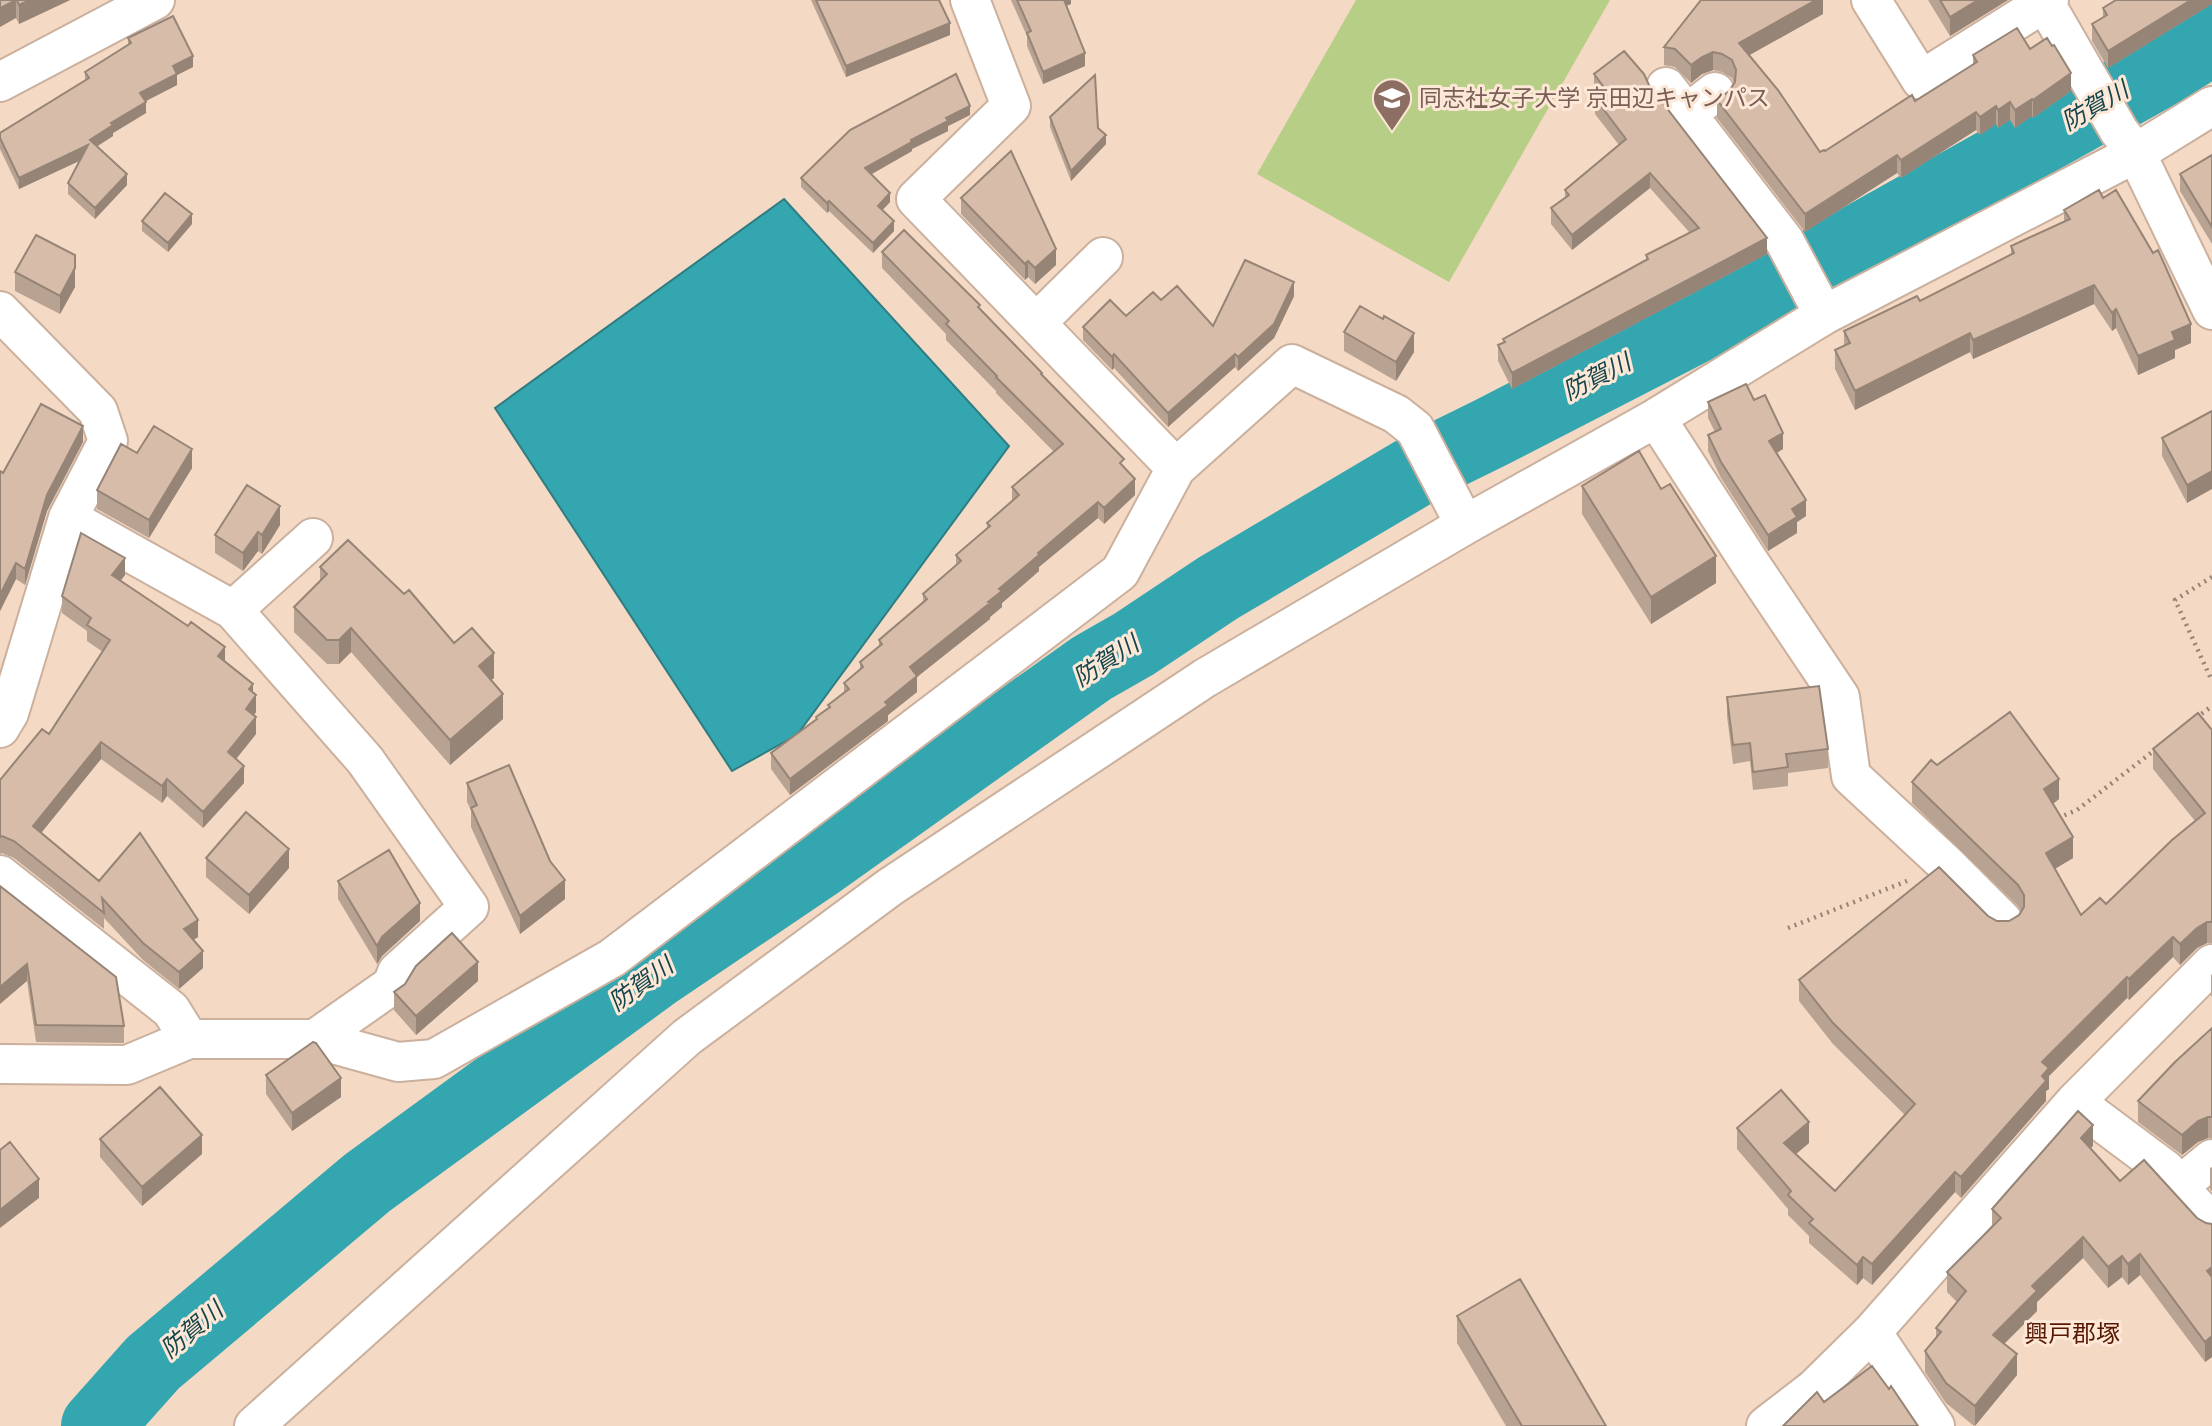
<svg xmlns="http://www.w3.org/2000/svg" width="2212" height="1426" viewBox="0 0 2212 1426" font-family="Rubik,'Noto Sans JP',sans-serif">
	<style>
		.grass { fill: #b7ce86 }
		.water { fill: #34a6b0; stroke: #2f7c81; stroke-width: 2 }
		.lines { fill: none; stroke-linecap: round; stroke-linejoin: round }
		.river { stroke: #34a6b0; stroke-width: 72 }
		.minor-casing { stroke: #cab09d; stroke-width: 42 }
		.path { stroke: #988476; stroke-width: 4.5; stroke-dasharray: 2 5; stroke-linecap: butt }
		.minor { stroke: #fff; stroke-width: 38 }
		.wall { fill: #b8a291 }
		.shaded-wall { fill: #968476 }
		.building { fill: #d6bca9; stroke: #968476; stroke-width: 2 }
		.labels { text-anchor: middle; stroke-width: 6; stroke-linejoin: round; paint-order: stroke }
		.education-label { font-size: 23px; fill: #785e54; stroke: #fde7d7; text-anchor: start }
		.water-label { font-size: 24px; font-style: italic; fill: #14454a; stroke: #fde7d7 }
		.neighbourhood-label { font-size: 24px; fill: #571701; stroke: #fde7d7 }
	</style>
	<rect width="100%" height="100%" fill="#f4d9c5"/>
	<path class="grass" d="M 1356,0 L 1610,0 L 1449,282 L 1257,174 Z"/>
	<path class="water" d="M 784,199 L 1009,446 L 797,735 L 732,771 L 495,408 Z"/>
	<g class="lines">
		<path class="river" d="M 97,1426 L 153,1363 L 367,1183 L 655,973 L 818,863 L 1092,668 L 1134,644 L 1218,588 L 1431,462 L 1490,433 L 1789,279 L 2163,70 L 2212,39"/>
		<g class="minor-casing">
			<path id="minor" d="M 970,0 L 1011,106 L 916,199 L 1176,468
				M 1871,0 L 1921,80 L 2049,0
				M 0,82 L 155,0
				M 1666,87 L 1784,240 L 1824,315
				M 2212,106 L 2136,153 L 2212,310
				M 1687,114 L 1715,92
				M 0,311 L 98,411 L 108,441 L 68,518 L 9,713 L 0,728
				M 1036,323 L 1103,257
				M 1656,418 L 1750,563 L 1840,697 L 1851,776 L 1947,865 L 2003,921
				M 68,518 L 233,610 L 365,760 L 469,907 L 397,972 L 392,985 L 315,1039
				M 233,610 L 313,538
				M 0,875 L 171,1010 L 189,1039
				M 0,1064 L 127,1065 L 189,1039 L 315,1039 L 398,1062 L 434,1059 L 612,958 L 1120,572 L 1176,468 L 1292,364 L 1396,414 L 1415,429 L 1465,525
				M 2075,1102 L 2166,1170 L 2178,1187 L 2212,1223
				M 2178,1187 L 2212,1159
				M 1872,1332 L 1935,1426
				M 254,1426 L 687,1037 L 890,887 L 1205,678 L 1465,525 L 1656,418 L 1824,315 L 2136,153 L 2119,131 L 2045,3
				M 1766,1426 L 1814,1389 L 1872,1332 L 2075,1102 L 2212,964"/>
		</g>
		<path class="path" d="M 2212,577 L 2175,600 L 2212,681
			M 2196,718 L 2212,706
			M 2058,818 L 2077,810 L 2156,749
			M 1788,928 L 1907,881"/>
		<use href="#minor" class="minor"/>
	</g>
	<path class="wall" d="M 0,0 L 70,0 L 19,24 L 16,18 Z
		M 811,0 L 939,0 L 950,35 L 846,77 Z
		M 1011,0 L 1071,0 L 1071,4 L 1066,6 L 1085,66 L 1043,84 L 1027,46 L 1027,36 Z
		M 1823,0 L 1823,14 L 1749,55 L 1820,152 L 1825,151 L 1915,101 L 1973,65 L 1973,55 L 2030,49 L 2071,91 L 2033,118 L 2032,116 L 2015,128 L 2010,120 L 1998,128 L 1996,124 L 1980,135 L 1976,130 L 1901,178 L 1897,173 L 1805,232 L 1717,118 L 1717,100 L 1729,91 L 1734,83 L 1732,78 L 1722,72 L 1713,70 L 1702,74 L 1691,83 L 1675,67 L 1664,65 L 1664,47 Z
		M 1928,0 L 2008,0 L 1950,36 Z
		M 2212,0 L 2212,4 L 2108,68 L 2092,41 L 2092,24 L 2103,18 L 2103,8 Z
		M 128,38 L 193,67 L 177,75 L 177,85 L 146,101 L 146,113 L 113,133 L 113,136 L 97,146 L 127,185 L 95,219 L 68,194 L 68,183 L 80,160 L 19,189 L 0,149 L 0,133 L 85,80 L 85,72 L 128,45 Z
		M 1594,74 L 1649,85 L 1767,254 L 1512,389 L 1498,361 L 1498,345 L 1503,343 L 1503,339 L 1646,260 L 1646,255 L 1690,233 L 1650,188 L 1572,250 L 1551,224 L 1551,208 L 1565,198 L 1565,190 L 1619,145 L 1595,114 L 1595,98 L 1599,96 L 1594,90 Z
		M 970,115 L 948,126 L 948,131 L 912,149 L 912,151 L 871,174 L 890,202 L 882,210 L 894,231 L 873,253 L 829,211 L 827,213 L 801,187 L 801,178 Z
		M 1050,117 L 1098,128 L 1106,144 L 1071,181 L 1050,127 Z
		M 2212,155 L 2212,244 L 2180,191 L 2180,174 Z
		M 961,198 L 1056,265 L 1035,284 L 1028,277 L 1025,280 L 961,214 Z
		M 2064,210 L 2191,343 L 2175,350 L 2175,358 L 2138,375 L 2116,328 L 2112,331 L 2094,304 L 1973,359 L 1970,352 L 1855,410 L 1835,369 L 1835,350 L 1844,346 L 1844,331 L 1920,301 L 2011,255 L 2011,246 L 2064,222 Z
		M 142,221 L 192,224 L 168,252 L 142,231 Z
		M 882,252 L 980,309 L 1042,375 L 1124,467 L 1135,495 L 1104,524 L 1098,518 L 1039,567 L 1039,571 L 1002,603 L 1002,607 L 990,617 L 990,619 L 917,677 L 917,692 L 888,715 L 888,721 L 790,795 L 771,769 L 771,753 L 816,719 L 816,717 L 828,708 L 828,705 L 844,692 L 844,683 L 860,670 L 860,662 L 879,647 L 879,640 L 923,602 L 923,594 L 956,565 L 956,555 L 987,529 L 987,523 L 1012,501 L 1012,487 L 1054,452 L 996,393 L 996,391 L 946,340 L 946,334 L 882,268 Z
		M 15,272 L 75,287 L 60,314 L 15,291 Z
		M 1294,296 L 1274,338 L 1238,371 L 1235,367 L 1168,427 L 1114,368 L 1112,370 L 1083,340 L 1083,327 L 1126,316 L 1161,300 L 1213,326 Z
		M 1383,319 L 1414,352 L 1396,381 L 1344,351 L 1344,332 Z
		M 1754,400 L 1783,449 L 1777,453 L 1806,516 L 1797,522 L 1797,533 L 1768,551 L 1721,478 L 1708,451 L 1708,435 L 1715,432 L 1708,418 L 1708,402 Z
		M 2212,411 L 2187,503 L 2162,456 L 2162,438 Z
		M 83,442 L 47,511 L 25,585 L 16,579 L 0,611 L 0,471 L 3,473 Z
		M 137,453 L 192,468 L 149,538 L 97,509 L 97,490 Z
		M 1582,486 L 1716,583 L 1651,624 L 1582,514 Z
		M 280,525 L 262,554 L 258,551 L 243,571 L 215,553 L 215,535 Z
		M 320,567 L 454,643 L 494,678 L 491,680 L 503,719 L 450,765 L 351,652 L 339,664 L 327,664 L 294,632 L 294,607 L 320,581 Z
		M 125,575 L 120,581 L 225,662 L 253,693 L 256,712 L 254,715 L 256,734 L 236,759 L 244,783 L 203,828 L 167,796 L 162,803 L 101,759 L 41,833 L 99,881 L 198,937 L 193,940 L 203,968 L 179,989 L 143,960 L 104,918 L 104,929 L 14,858 L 2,853 L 0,854 L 0,780 L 49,734 L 103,652 L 87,641 L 87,631 L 62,613 L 62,596 Z
		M 1727,697 L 1828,749 L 1828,768 L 1788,773 L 1788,786 L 1753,790 L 1750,761 L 1733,764 L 1727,716 Z
		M 2212,730 L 2212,943 L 2207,943 L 2197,948 L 2180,965 L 2173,957 L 2129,1000 L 2127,998 L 2049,1076 L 2049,1089 L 2046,1091 L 2046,1101 L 1961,1198 L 1955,1192 L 1872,1285 L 1863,1278 L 1857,1285 L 1809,1243 L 1809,1236 L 1788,1215 L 1788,1209 L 1737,1149 L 1737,1128 L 1809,1143 L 1796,1154 L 1835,1191 L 1905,1115 L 1833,1044 L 1799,1001 L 1799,980 L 1988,916 L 1997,921 L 2009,921 L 2019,915 L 2021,911 L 2018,906 L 1912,803 L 1912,782 L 1937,765 L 2059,799 L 2053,804 L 2073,858 L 2055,869 L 2081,915 L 2106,904 L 2195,821 L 2153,769 L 2153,749 Z
		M 467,783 L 565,899 L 520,934 L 471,827 L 471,810 L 467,802 Z
		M 206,858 L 289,868 L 249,914 L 206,877 Z
		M 338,881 L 420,921 L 382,956 L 377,964 L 338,899 Z
		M 0,886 L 124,1026 L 124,1043 L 36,1042 L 27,981 Z
		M 2212,974 L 2212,997 L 2211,996 L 2211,975 Z
		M 478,981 L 416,1035 L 394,1010 L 394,992 Z
		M 2212,1028 L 2212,1138 L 2208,1138 L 2198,1142 L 2182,1155 L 2138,1122 L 2138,1101 Z
		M 266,1075 L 341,1097 L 292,1131 L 266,1094 Z
		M 100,1139 L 202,1154 L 142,1206 L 100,1157 Z
		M 2093,1146 L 2090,1148 L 2120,1181 L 2206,1223 L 2212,1224 L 2212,1357 L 2205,1362 L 2140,1275 L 2128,1285 L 2122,1277 L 2108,1288 L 2083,1258 L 2037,1302 L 2037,1311 L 2004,1344 L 2017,1375 L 1974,1426 L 1946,1403 L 1925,1372 L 1925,1351 L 1936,1338 L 1936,1328 L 1957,1302 L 1947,1292 L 1947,1272 L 1992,1227 L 1992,1209 Z
		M 2212,1167 L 2212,1191 L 2210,1189 L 2210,1168 Z
		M 1457,1316 L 1606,1426 L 1506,1426 L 1457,1343 Z"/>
	<path class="shaded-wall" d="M 16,0 L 16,18 L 0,27 L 0,8 Z
		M 30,0 L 70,0 L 19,24 L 19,5 Z
		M 1061,0 L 1071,0 L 1071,4 L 1061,8 Z
		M 1816,0 L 1823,0 L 1823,14 L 1739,61 L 1739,43 Z
		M 1978,0 L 2008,0 L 1950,36 L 1950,17 Z
		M 2191,0 L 2212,0 L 2212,4 L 2108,68 L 2108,51 Z
		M 950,23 L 950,35 L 846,77 L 846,66 Z
		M 1713,52 L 1713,70 L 1702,74 L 1691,83 L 1691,65 L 1702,57 Z
		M 1085,53 L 1085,66 L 1043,84 L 1043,72 Z
		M 193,56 L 193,67 L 177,75 L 177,85 L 140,104 L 140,93 L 173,66 Z
		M 2071,73 L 2071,91 L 2033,118 L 2033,100 Z
		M 2032,99 L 2032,116 L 2015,128 L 2015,110 Z
		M 146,102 L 146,113 L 113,133 L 113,136 L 90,151 L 90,140 L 111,123 Z
		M 2010,102 L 2010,120 L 1998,128 L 1998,110 Z
		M 970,106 L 970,115 L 948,126 L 948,131 L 912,149 L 912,151 L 865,178 L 865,168 L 946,118 Z
		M 1996,106 L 1996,124 L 1980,135 L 1980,117 Z
		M 1976,112 L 1976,130 L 1901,178 L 1901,160 Z
		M 1106,135 L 1106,144 L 1071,181 L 1071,171 Z
		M 88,145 L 88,157 L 19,189 L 19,178 Z
		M 1897,155 L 1897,173 L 1805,232 L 1805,214 Z
		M 1650,173 L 1650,188 L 1572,250 L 1572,235 Z
		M 127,174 L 127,185 L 95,219 L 95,208 Z
		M 890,193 L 890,202 L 878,215 L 878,206 Z
		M 829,201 L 829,211 L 827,213 L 827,203 Z
		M 192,214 L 192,224 L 168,252 L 168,243 Z
		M 894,221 L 894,231 L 873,253 L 873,243 Z
		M 1767,238 L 1767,254 L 1512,389 L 1512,373 Z
		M 1056,249 L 1056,265 L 1035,284 L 1035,268 Z
		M 1028,261 L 1028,277 L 1025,280 L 1025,264 Z
		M 75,268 L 75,287 L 60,314 L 60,296 Z
		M 1294,282 L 1294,296 L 1274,338 L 1238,371 L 1238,357 Z
		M 2094,285 L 2094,304 L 1973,359 L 1973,340 Z
		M 2116,309 L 2116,328 L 2112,331 L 2112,313 Z
		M 2191,324 L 2191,343 L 2175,350 L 2175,358 L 2138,375 L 2138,356 L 2172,332 Z
		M 1414,333 L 1414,352 L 1396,381 L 1396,362 Z
		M 1970,333 L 1970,352 L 1855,410 L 1855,391 Z
		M 1114,354 L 1114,368 L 1112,370 L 1112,357 Z
		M 1235,354 L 1235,367 L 1168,427 L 1168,413 Z
		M 83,426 L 83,442 L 47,511 L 25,585 L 25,569 L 47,495 Z
		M 1783,433 L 1783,449 L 1769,457 L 1769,441 Z
		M 192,449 L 192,468 L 149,538 L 149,520 Z
		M 2212,471 L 2212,489 L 2187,503 L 2187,485 Z
		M 1135,479 L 1135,495 L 1104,524 L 1104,508 Z
		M 1806,500 L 1806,516 L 1797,522 L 1797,533 L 1768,551 L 1768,535 L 1792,509 Z
		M 1098,502 L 1098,518 L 1039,567 L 1039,571 L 1002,603 L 1002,607 L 990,617 L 990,619 L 917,677 L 917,692 L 888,715 L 888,721 L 790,795 L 790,779 L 885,702 L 910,667 L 988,602 L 999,589 L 1038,553 Z
		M 280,506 L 280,525 L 262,554 L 262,535 Z
		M 258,532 L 258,551 L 243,571 L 243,553 Z
		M 1716,556 L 1716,583 L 1651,624 L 1651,597 Z
		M 125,558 L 125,575 L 112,592 L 112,575 Z
		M 16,563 L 16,579 L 0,611 L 0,595 Z
		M 351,628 L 351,652 L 339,664 L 339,640 Z
		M 225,647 L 225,664 L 218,656 Z
		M 494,653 L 494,678 L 479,690 L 479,666 Z
		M 253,684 L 253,700 L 256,695 L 256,712 L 246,726 L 246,709 L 249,689 Z
		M 503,694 L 503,719 L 450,765 L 450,740 Z
		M 256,717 L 256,734 L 228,769 L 228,752 Z
		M 101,742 L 101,759 L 33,843 L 33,826 Z
		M 244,766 L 244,783 L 203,828 L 203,812 Z
		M 167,779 L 167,796 L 162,803 L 162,786 Z
		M 2059,779 L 2059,799 L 2044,810 L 2044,789 Z
		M 2073,837 L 2073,858 L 2046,874 L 2046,853 Z
		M 289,849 L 289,868 L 249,914 L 249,895 Z
		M 565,880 L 565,899 L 520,934 L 520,916 Z
		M 420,903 L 420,921 L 382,956 L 377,964 L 377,946 L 382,937 Z
		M 198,920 L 198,937 L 184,946 L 184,929 Z
		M 2207,922 L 2207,943 L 2197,948 L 2180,965 L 2180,944 L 2197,928 Z
		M 2173,937 L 2173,957 L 2129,1000 L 2129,979 Z
		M 203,951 L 203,968 L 179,989 L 179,972 Z
		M 478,962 L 478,981 L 416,1035 L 416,1016 Z
		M 27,964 L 27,981 L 0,1004 L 0,987 Z
		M 2127,977 L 2127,998 L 2049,1076 L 2049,1089 L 2046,1091 L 2046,1101 L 1961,1198 L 1961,1177 L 2042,1062 Z
		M 341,1078 L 341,1097 L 292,1131 L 292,1113 Z
		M 2208,1117 L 2208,1138 L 2198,1142 L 2182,1155 L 2182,1135 L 2198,1121 Z
		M 1809,1122 L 1809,1143 L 1784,1164 L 1784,1143 Z
		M 2093,1125 L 2093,1146 L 2081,1158 L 2081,1138 Z
		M 202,1135 L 202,1154 L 142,1206 L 142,1187 Z
		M 1955,1172 L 1955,1192 L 1872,1285 L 1872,1264 Z
		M 39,1179 L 39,1198 L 0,1228 L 0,1210 Z
		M 2083,1237 L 2083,1258 L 2037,1302 L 2037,1311 L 1993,1355 L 1993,1335 L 2032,1286 Z
		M 2140,1254 L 2140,1275 L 2128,1285 L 2128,1264 Z
		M 2122,1256 L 2122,1277 L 2108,1288 L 2108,1267 Z
		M 1863,1257 L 1863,1278 L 1857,1285 L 1857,1265 Z
		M 2212,1267 L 2212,1288 L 2207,1271 Z
		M 2212,1336 L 2212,1357 L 2205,1362 L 2205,1342 Z
		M 2017,1354 L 2017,1375 L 1975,1426 L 1975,1406 Z"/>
	<path class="building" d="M 0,0 L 16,0 L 0,8 Z
		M 17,0 L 30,0 L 19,5 Z
		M 816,0 L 939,0 L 950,23 L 846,66 Z
		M 1017,0 L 1064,0 L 1085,53 L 1043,72 L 1027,33 L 1031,31 Z
		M 1701,0 L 1816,0 L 1739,43 L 1778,90 L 1820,152 L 1824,150 L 1825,151 L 1912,95 L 1915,101 L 1977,62 L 1973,55 L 2017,28 L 2030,49 L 2047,38 L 2052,46 L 2054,45 L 2071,73 L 2033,100 L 2032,99 L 2015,110 L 2010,102 L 1998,110 L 1996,106 L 1980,117 L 1976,112 L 1901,160 L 1897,155 L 1805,214 L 1717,100 L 1729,91 L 1735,82 L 1736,70 L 1732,60 L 1722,54 L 1713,52 L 1702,57 L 1691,65 L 1675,49 L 1664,47 Z
		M 1940,0 L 1978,0 L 1950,17 Z
		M 2116,0 L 2191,0 L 2108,51 L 2092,24 L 2107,15 L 2103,8 Z
		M 173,16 L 193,56 L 173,66 L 177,74 L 140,93 L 146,102 L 111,123 L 113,125 L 90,140 L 127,174 L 95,208 L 68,183 L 88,145 L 19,178 L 0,138 L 0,133 L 89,78 L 85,72 L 131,43 L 128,38 Z
		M 1624,51 L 1644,74 L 1649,85 L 1767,238 L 1512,373 L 1498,345 L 1505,342 L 1503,339 L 1648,259 L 1646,255 L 1699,228 L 1650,173 L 1572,235 L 1551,208 L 1569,195 L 1565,190 L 1626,139 L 1595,98 L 1606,90 L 1594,74 Z
		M 956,74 L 970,106 L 946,118 L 948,121 L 911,140 L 912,142 L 865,168 L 890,193 L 878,206 L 894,221 L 873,243 L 829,201 L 827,203 L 801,178 L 850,130 Z
		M 1095,75 L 1098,128 L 1106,135 L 1071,171 L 1050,117 Z
		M 1011,151 L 1056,249 L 1035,268 L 1028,261 L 1025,264 L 961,198 Z
		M 2212,155 L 2212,227 L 2180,174 Z
		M 2099,190 L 2103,198 L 2116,190 L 2153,253 L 2158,250 L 2191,324 L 2172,332 L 2175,340 L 2138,356 L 2116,309 L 2112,313 L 2094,285 L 1973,340 L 1970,333 L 1855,391 L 1835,350 L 1850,343 L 1844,331 L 1917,296 L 1920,301 L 2014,253 L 2011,246 L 2070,219 L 2064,210 Z
		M 165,193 L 192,214 L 168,243 L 142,221 Z
		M 904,230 L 980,305 L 978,307 L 1042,373 L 1041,374 L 1124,459 L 1120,463 L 1135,479 L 1104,508 L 1098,502 L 1038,553 L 1039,555 L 999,589 L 1002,591 L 988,602 L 990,603 L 910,667 L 917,676 L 885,702 L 888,705 L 790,779 L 771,753 L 817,719 L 816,717 L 830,707 L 828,705 L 849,689 L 844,683 L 863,667 L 860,662 L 882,644 L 879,640 L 927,599 L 923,594 L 961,561 L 956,555 L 990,526 L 987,523 L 1019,495 L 1012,487 L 1063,444 L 996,377 L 997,376 L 946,324 L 949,321 L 882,252 Z
		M 36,235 L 75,255 L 75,268 L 60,296 L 15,272 Z
		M 1245,260 L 1294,282 L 1274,324 L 1238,357 L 1235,354 L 1168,413 L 1114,354 L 1112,357 L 1083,327 L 1110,300 L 1126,316 L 1153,292 L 1161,300 L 1177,286 L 1213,326 Z
		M 1360,306 L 1383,319 L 1384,316 L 1414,333 L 1396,362 L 1344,332 Z
		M 1746,384 L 1754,400 L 1765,395 L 1783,433 L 1769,441 L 1806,500 L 1792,509 L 1797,517 L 1768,535 L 1721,462 L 1708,435 L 1721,429 L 1708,402 Z
		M 41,404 L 83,426 L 47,495 L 25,569 L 16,563 L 0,595 L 0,471 L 3,473 Z
		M 2212,411 L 2212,471 L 2187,485 L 2162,438 Z
		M 154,426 L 192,449 L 149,520 L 97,490 L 121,444 L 137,453 Z
		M 1639,451 L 1661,489 L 1670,484 L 1716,556 L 1651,597 L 1582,486 Z
		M 247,485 L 280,506 L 262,535 L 258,532 L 243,553 L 215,535 Z
		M 81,533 L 125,558 L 112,575 L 188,626 L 191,622 L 225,647 L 218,656 L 253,684 L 249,689 L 256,695 L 246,709 L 256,717 L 228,752 L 244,766 L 203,812 L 167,779 L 162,786 L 101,742 L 33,826 L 99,881 L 140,833 L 198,920 L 184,929 L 203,951 L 179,972 L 143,943 L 102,898 L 104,913 L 14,841 L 2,836 L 0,837 L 0,780 L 42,729 L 49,734 L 110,640 L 87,625 L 91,618 L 62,596 Z
		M 348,540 L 404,594 L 409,590 L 454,643 L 472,628 L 494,653 L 479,666 L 503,694 L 450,740 L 351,628 L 339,640 L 327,640 L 294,607 L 327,574 L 320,567 Z
		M 1819,686 L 1828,749 L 1786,754 L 1788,767 L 1753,772 L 1750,743 L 1733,745 L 1727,697 Z
		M 2010,712 L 2059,779 L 2044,789 L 2073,837 L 2046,853 L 2081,915 L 2100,898 L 2106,904 L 2172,840 L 2205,813 L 2153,749 L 2198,713 L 2212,730 L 2212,922 L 2207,922 L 2197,928 L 2180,944 L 2173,937 L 2129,979 L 2127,977 L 2042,1062 L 2049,1068 L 2042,1076 L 2046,1081 L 1961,1177 L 1955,1172 L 1872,1264 L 1863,1257 L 1857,1265 L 1809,1223 L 1813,1219 L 1788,1195 L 1791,1191 L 1737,1128 L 1781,1090 L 1809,1122 L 1784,1143 L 1835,1191 L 1915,1104 L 1833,1023 L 1799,980 L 1939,867 L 1988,916 L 1997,921 L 2009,921 L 2019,915 L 2024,907 L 2024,895 L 2018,885 L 1912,782 L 1931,760 L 1937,765 Z
		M 509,765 L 550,861 L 565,880 L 520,916 L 471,808 L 477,805 L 467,783 Z
		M 246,812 L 289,849 L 249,895 L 206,858 Z
		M 389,850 L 420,903 L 382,937 L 377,946 L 338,881 Z
		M 0,886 L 116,977 L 124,1026 L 36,1025 L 27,964 L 0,987 Z
		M 452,933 L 478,962 L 416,1016 L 394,992 L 405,984 L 416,966 Z
		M 2212,1028 L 2212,1117 L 2208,1117 L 2198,1121 L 2182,1135 L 2138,1101 L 2175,1062 Z
		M 313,1042 L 316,1043 L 341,1078 L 292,1113 L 266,1075 Z
		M 160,1087 L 202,1135 L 142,1187 L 100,1139 Z
		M 2078,1111 L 2093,1125 L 2081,1138 L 2120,1181 L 2144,1160 L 2197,1218 L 2206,1223 L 2212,1224 L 2212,1267 L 2207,1271 L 2212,1277 L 2212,1336 L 2205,1342 L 2140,1254 L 2128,1264 L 2122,1256 L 2108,1267 L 2083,1237 L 2032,1286 L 2037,1291 L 1993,1335 L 2017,1354 L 1975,1406 L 1946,1383 L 1925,1351 L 1941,1332 L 1936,1328 L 1966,1291 L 1947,1272 L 2001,1218 L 1992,1209 Z
		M 10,1142 L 39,1179 L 0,1210 L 0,1150 Z
		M 1520,1279 L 1606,1426 L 1522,1426 L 1457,1316 Z
		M 1872,1366 L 1889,1389 L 1891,1386 L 1918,1426 L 1783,1426 L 1817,1392 L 1824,1402 Z"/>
	<defs>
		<g id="university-pin" transform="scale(2.0125)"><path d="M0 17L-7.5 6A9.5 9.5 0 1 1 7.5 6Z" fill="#8d6e63" stroke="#fde7d7"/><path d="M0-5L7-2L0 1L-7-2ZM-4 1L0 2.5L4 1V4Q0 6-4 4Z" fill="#fff"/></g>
	</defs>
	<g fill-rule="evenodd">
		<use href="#university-pin" x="1392" y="98"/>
	</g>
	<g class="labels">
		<g class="education-label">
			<text x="1419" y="106">同志社女子大学 京田辺キャンパス</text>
		</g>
		<g class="water-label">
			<text transform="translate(2095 106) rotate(-30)" y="8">防賀川</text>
			<text transform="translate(1597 377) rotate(-27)" y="8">防賀川</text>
			<text transform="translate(1106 661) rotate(-33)" y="8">防賀川</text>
			<text transform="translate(641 984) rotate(-36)" y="8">防賀川</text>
			<text transform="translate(192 1330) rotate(-40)" y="8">防賀川</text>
		</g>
		<g class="neighbourhood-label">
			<text x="2072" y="1342">興戸郡塚</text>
		</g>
	</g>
</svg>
